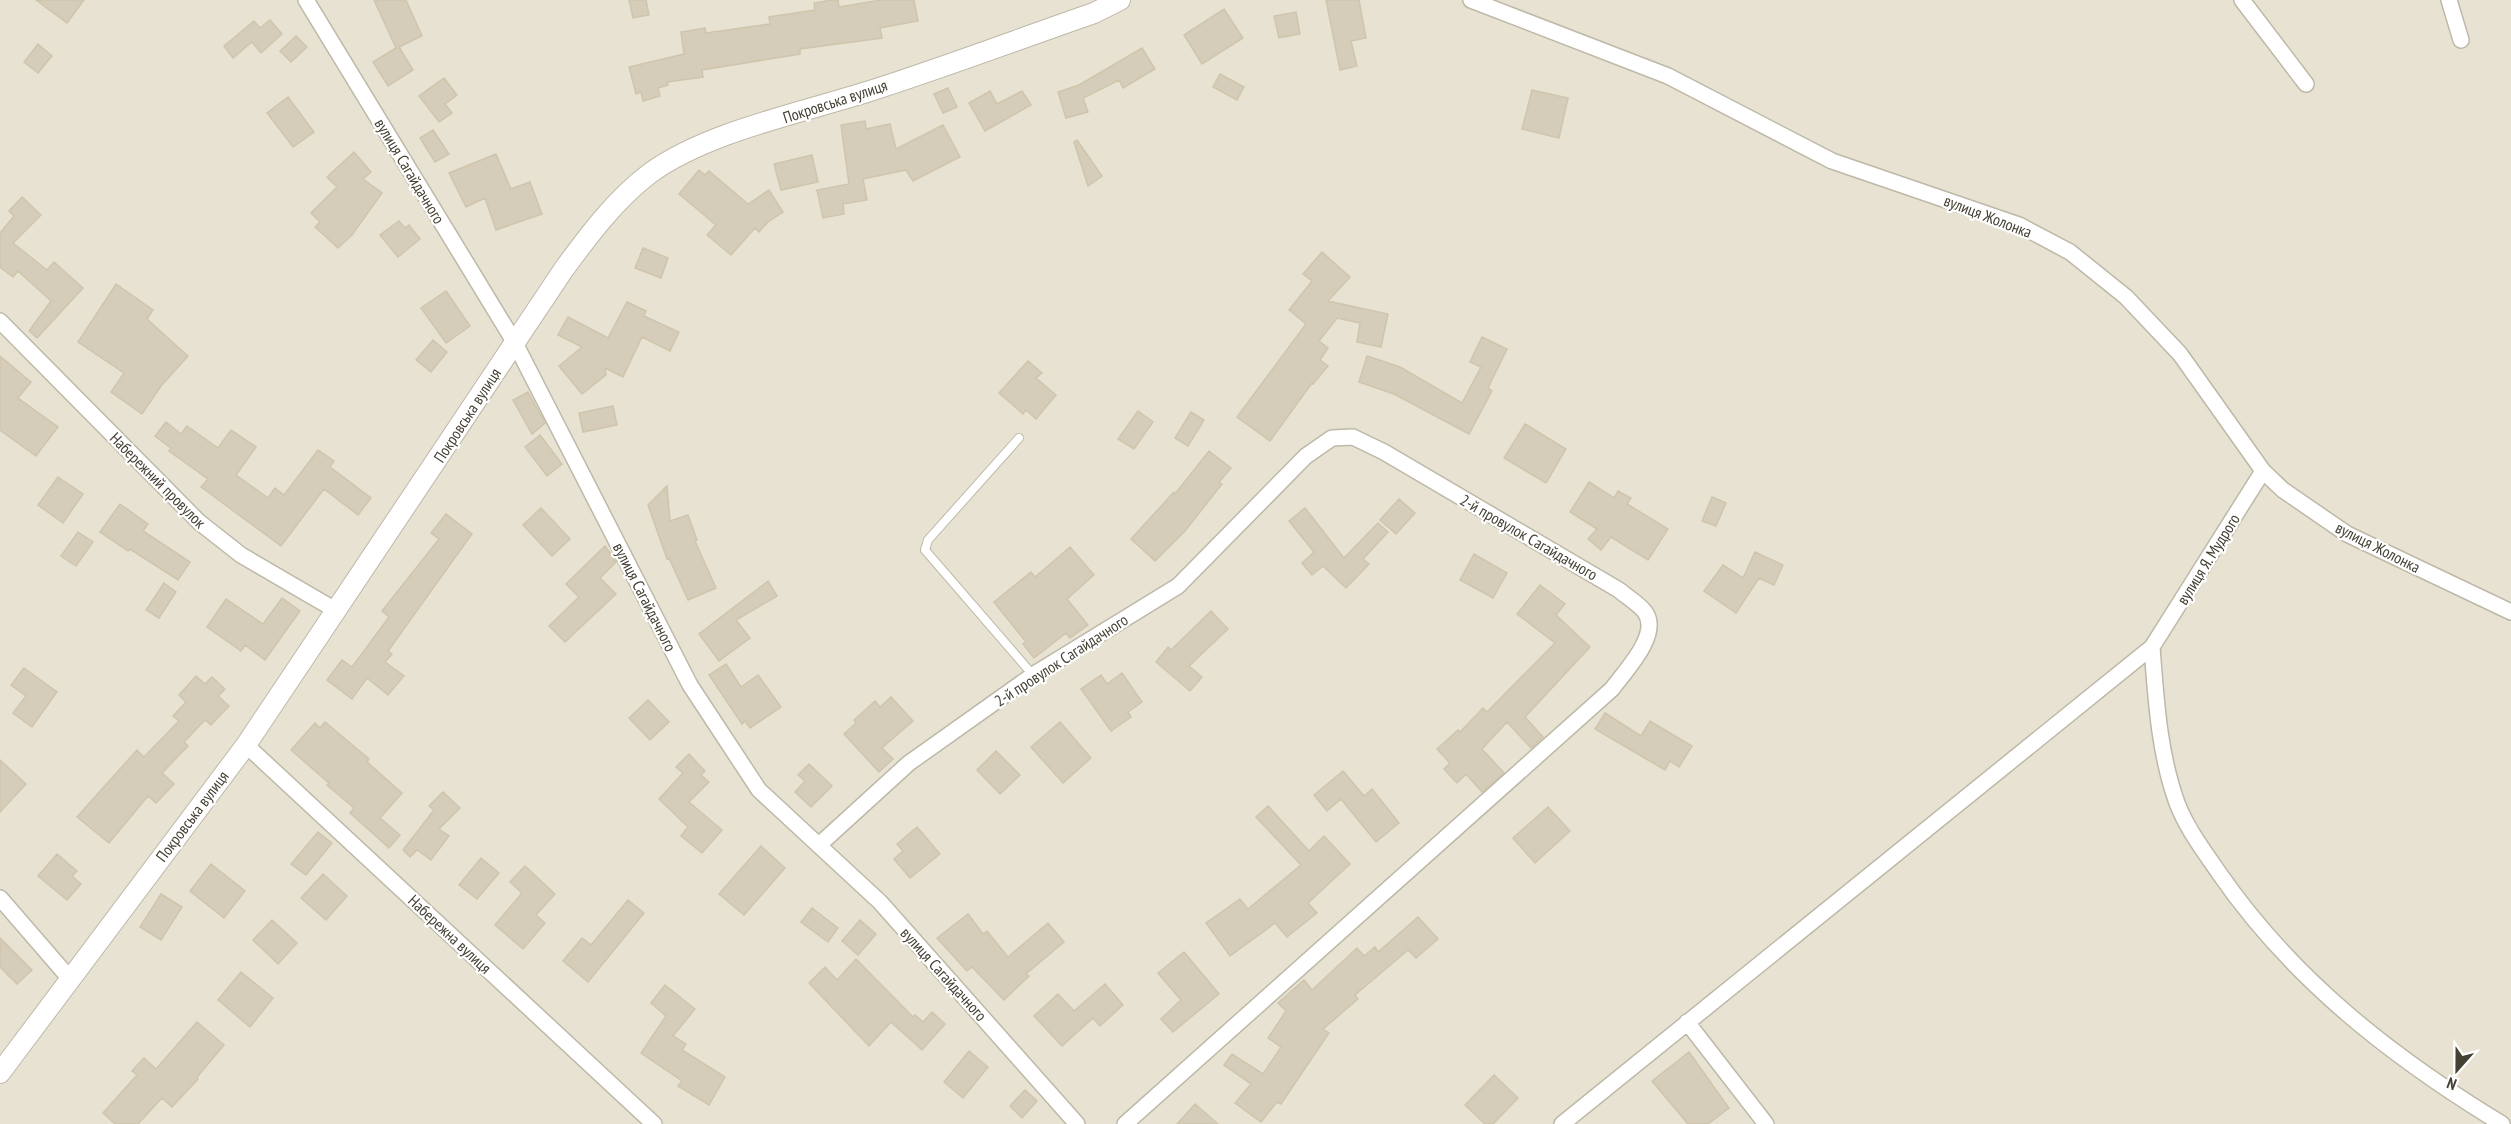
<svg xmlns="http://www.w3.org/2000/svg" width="2511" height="1124" viewBox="0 0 2511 1124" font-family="'PT Sans Narrow',sans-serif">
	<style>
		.residential { fill: #e7e2d2 }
		.building { fill: #d5ccb9; stroke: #d0c5ac; stroke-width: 1.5 }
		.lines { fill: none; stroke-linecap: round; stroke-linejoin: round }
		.service-casing { stroke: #beb8a7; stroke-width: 10 }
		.minor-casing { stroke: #beb8a7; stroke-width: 18 }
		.tertiary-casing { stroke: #beb8a7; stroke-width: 22 }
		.service { stroke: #fff; stroke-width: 8 }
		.minor { stroke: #fff; stroke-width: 15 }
		.tertiary { stroke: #fff; stroke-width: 20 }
		.labels { text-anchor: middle; stroke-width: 4.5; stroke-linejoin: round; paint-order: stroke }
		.street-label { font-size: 16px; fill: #454034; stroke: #fff }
	</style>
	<rect width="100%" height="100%" fill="#f3f0e4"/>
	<path class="residential" d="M 0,0 L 2511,0 L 2511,1124 L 0,1124 Z"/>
	<path class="building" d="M 36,0 L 84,0 L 67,23 Z
		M 374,0 L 406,0 L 422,36 L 399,47 L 413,70 L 388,86 L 373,62 L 396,48 Z
		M 629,0 L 646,0 L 649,15 L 633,18 Z
		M 832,0 L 838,0 L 839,7 L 881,0 L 914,0 L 918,21 L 880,28 L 882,38 L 800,49 L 800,54 L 702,70 L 703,77 L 667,82 L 668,85 L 658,88 L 660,96 L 643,101 L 641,92 L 636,94 L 629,67 L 684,54 L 681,32 L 705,28 L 706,33 L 770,24 L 769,17 L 815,10 L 814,3 Z
		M 1326,0 L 1359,0 L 1366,38 L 1351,41 L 1357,66 L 1340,70 Z
		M 1224,9 L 1243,38 L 1202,64 L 1184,35 Z
		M 1296,12 L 1300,34 L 1279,38 L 1274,16 Z
		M 270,20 L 282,34 L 261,53 L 252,42 L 233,58 L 224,46 L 254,21 L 260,28 Z
		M 296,36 L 307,47 L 291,62 L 280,51 Z
		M 38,44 L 52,56 L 38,73 L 24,62 Z
		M 1142,48 L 1155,69 L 1123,88 L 1119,80 L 1083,98 L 1088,112 L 1066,118 L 1058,92 L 1079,85 Z
		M 1220,74 L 1244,87 L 1237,100 L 1213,87 Z
		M 444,78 L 457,95 L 445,104 L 452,113 L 439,122 L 419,96 Z
		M 948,88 L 957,107 L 943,113 L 934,94 Z
		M 1532,90 L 1568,98 L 1559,138 L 1522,129 Z
		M 990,91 L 997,104 L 1022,91 L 1031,105 L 985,131 L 969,103 Z
		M 288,97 L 314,132 L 293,147 L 267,113 Z
		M 865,121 L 866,129 L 890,124 L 896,149 L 943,125 L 960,157 L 913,181 L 906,170 L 863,179 L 867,200 L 843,204 L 844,214 L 823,218 L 817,190 L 849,184 L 841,125 Z
		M 433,130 L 449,154 L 435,162 L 420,138 Z
		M 1077,140 L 1102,176 L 1088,186 L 1074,142 Z
		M 354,152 L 371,172 L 363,179 L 382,193 L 352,235 L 338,248 L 315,227 L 320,222 L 311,213 L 337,187 L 327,177 Z
		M 496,154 L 511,189 L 530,182 L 542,214 L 496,230 L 485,198 L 466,207 L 449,173 Z
		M 812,155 L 818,182 L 781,190 L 774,164 Z
		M 699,170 L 705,175 L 709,171 L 748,204 L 769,190 L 783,212 L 768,222 L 759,232 L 755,228 L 731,255 L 707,235 L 716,225 L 679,194 Z
		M 22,197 L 41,215 L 13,243 L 47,270 L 54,262 L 83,288 L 37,338 L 29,331 L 51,301 L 18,271 L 13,277 L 0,267 L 0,233 L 14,216 L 9,211 Z
		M 399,221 L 405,228 L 409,225 L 420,239 L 398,257 L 380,235 Z
		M 643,248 L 668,258 L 661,278 L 635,268 Z
		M 1322,252 L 1350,277 L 1328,301 L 1388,314 L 1381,347 L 1357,342 L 1360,323 L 1337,318 L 1319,341 L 1328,348 L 1320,360 L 1328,366 L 1313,384 L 1312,383 L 1270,441 L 1237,417 L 1306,324 L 1289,310 L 1312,281 L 1303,274 Z
		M 116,284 L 153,310 L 147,319 L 188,356 L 161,386 L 142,414 L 111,392 L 124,373 L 78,342 Z
		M 446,291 L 470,326 L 446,343 L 421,308 Z
		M 627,302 L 646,311 L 644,316 L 679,332 L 670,351 L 642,337 L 623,377 L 605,368 L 606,375 L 582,394 L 559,366 L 582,347 L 558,335 L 568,317 L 608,338 Z
		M 1482,337 L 1507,349 L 1488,388 L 1492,391 L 1469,434 L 1394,394 L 1359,382 L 1367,356 L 1400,367 L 1462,403 L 1481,367 L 1470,362 Z
		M 433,340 L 447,352 L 431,372 L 416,360 Z
		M 0,356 L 31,382 L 18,398 L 58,427 L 36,456 L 0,430 Z
		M 1028,361 L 1042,373 L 1036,378 L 1056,395 L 1036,419 L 1026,410 L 1023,414 L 999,393 Z
		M 528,392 L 545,423 L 532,434 L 513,400 Z
		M 613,406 L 617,425 L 583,432 L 579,413 Z
		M 1138,411 L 1153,422 L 1134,449 L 1118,439 Z
		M 1191,412 L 1204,420 L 1188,446 L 1175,438 Z
		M 166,422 L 181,434 L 187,426 L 218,448 L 231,430 L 256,447 L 236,475 L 268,498 L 275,488 L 284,495 L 318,450 L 334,461 L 330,467 L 371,498 L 358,515 L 324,489 L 281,546 L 201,487 L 208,479 L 169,451 L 171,448 L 155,436 Z
		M 1525,424 L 1566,449 L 1546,483 L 1504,458 Z
		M 540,435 L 562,464 L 547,476 L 525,447 Z
		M 1209,451 L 1231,468 L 1219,482 L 1222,484 L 1185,531 L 1155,561 L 1131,539 L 1174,492 L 1175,494 Z
		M 58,477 L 83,494 L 63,523 L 38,505 Z
		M 1589,482 L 1614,498 L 1618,491 L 1631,498 L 1627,504 L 1668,529 L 1648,560 L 1611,537 L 1601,550 L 1588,539 L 1597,529 L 1570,512 Z
		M 667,486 L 670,521 L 688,515 L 697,540 L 695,541 L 716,588 L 688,600 L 669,558 L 667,559 L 648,505 Z
		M 1712,497 L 1726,503 L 1716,526 L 1702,521 Z
		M 1399,499 L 1415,513 L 1396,534 L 1380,520 Z
		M 120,504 L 148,524 L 143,531 L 190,562 L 178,580 L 130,549 L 128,551 L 100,532 Z
		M 541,508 L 570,539 L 552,556 L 523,525 Z
		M 1305,508 L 1344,558 L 1378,523 L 1388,532 L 1363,559 L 1369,564 L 1346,588 L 1323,566 L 1312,575 L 1302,563 L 1314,552 L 1289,521 Z
		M 446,514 L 472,534 L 388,651 L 392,654 L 385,662 L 404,676 L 388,695 L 367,678 L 352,699 L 327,680 L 342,660 L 352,667 L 389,617 L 382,611 L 439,539 L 431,533 Z
		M 78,532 L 93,542 L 76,566 L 61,556 Z
		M 605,546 L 616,562 L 600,578 L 616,594 L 565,642 L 549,626 L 579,597 L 566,584 Z
		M 1070,547 L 1094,575 L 1067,599 L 1088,625 L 1070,638 L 1066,633 L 1034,658 L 1023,644 L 1026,642 L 994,602 L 1031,572 L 1035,577 Z
		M 1755,552 L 1783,565 L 1774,585 L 1759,578 L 1736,613 L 1704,591 L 1723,565 L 1743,578 Z
		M 1474,554 L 1507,573 L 1493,598 L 1460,580 Z
		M 768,581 L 777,596 L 736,620 L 750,638 L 719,661 L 699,634 Z
		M 164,583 L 176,592 L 159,618 L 146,610 Z
		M 1540,585 L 1565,604 L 1556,615 L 1590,647 L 1525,717 L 1543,737 L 1531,748 L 1507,722 L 1482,749 L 1504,773 L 1482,792 L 1466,774 L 1457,783 L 1444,769 L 1450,763 L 1437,749 L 1458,730 L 1460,732 L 1483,708 L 1487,712 L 1555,643 L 1517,614 Z
		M 282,598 L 300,611 L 265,660 L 245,645 L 241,651 L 207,627 L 226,599 L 263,624 Z
		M 1211,611 L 1228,629 L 1189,666 L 1202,677 L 1190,691 L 1156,662 L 1168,647 L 1171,650 Z
		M 726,664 L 741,687 L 758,675 L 781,707 L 750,728 L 745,721 L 742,724 L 709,675 Z
		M 24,668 L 57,692 L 32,727 L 13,713 L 26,696 L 11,685 Z
		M 1122,673 L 1142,702 L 1128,712 L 1131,717 L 1111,731 L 1081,689 L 1101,675 L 1107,684 Z
		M 196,676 L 205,684 L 212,677 L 225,689 L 218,696 L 229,706 L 211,725 L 205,720 L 184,742 L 188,746 L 162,773 L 174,784 L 156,803 L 148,796 L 109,843 L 77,817 L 137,750 L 144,757 L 179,721 L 173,716 L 186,702 L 179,695 Z
		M 891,697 L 913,721 L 882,748 L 893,759 L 879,772 L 844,734 L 856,723 L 854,720 L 875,701 L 880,707 Z
		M 648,700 L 669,722 L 650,740 L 629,718 Z
		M 1605,713 L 1641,736 L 1650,721 L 1692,746 L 1679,767 L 1670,761 L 1665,770 L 1595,729 Z
		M 325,722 L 369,759 L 367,762 L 402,793 L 380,818 L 400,835 L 389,848 L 350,813 L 354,808 L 327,785 L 329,783 L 291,750 L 315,723 L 320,728 Z
		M 1060,722 L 1091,758 L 1063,783 L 1031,747 Z
		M 996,751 L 1020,775 L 1000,794 L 977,770 Z
		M 689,754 L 705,771 L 701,775 L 709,782 L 689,802 L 722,830 L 702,853 L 681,836 L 688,827 L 659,799 L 683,773 L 676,767 Z
		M 0,760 L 26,784 L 0,812 Z
		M 809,764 L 832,786 L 811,807 L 795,792 L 805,781 L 798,775 Z
		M 1343,771 L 1364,796 L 1372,789 L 1399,823 L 1376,842 L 1341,799 L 1327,811 L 1314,795 Z
		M 443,792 L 460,808 L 439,829 L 449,836 L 431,860 L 417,850 L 410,857 L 403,850 L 434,810 L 429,806 Z
		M 1268,806 L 1309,851 L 1324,836 L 1350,864 L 1308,903 L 1317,913 L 1287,937 L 1275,923 L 1230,956 L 1206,923 L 1240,899 L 1248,909 L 1301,865 L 1256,817 Z
		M 1548,807 L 1570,831 L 1535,863 L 1513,838 Z
		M 917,827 L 940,854 L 910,878 L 894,859 L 903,851 L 897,844 Z
		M 318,832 L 332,843 L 306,875 L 291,864 Z
		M 761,846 L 785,868 L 744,915 L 719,894 Z
		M 57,854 L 77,871 L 72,876 L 81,884 L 67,900 L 38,876 Z
		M 481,858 L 499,873 L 477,899 L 459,885 Z
		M 211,864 L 245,891 L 224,918 L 190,891 Z
		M 525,866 L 555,894 L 536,915 L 545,923 L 523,949 L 495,925 L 522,893 L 510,882 Z
		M 323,874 L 347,896 L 326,920 L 301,898 Z
		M 161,894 L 182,907 L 161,940 L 140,927 Z
		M 628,900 L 644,913 L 588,982 L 563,961 L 582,938 L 591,945 Z
		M 812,908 L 838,928 L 828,942 L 801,922 Z
		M 968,914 L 983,934 L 987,931 L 1008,957 L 1048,923 L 1064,942 L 1026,974 L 1029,976 L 1004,1000 L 972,967 L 967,971 L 937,938 Z
		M 1418,917 L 1438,939 L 1416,958 L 1408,950 L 1355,995 L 1358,999 L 1323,1029 L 1329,1033 L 1281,1104 L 1277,1102 L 1261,1122 L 1235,1103 L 1251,1084 L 1224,1065 L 1232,1054 L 1263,1074 L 1281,1047 L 1268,1038 L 1286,1011 L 1278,1003 L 1304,980 L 1312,990 L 1357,948 L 1364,956 L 1375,947 L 1378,952 Z
		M 272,920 L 297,943 L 278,964 L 253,940 Z
		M 860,920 L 876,934 L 858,955 L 842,941 Z
		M 0,938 L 32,970 L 17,984 L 0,967 Z
		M 1184,952 L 1219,994 L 1173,1032 L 1161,1019 L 1181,1000 L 1158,973 Z
		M 856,959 L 913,1017 L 915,1015 L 923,1022 L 932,1012 L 945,1024 L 922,1050 L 891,1022 L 869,1046 L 809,983 L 825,967 L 837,980 Z
		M 241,972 L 273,998 L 250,1027 L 218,1000 Z
		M 1105,984 L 1123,1005 L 1100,1026 L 1093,1018 L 1062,1046 L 1034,1016 L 1058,994 L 1074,1011 Z
		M 665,985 L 695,1009 L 673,1036 L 686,1044 L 682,1050 L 725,1077 L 709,1105 L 678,1086 L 682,1081 L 641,1053 L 666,1016 L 651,1003 Z
		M 197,1022 L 224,1045 L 197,1077 L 198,1079 L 172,1107 L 162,1098 L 138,1124 L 115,1124 L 103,1113 L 137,1075 L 132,1071 L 144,1058 L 156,1069 Z
		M 969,1051 L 988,1067 L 963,1098 L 944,1082 Z
		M 1689,1052 L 1729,1108 L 1708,1124 L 1688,1124 L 1652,1081 Z
		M 1494,1075 L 1518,1098 L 1493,1124 L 1485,1124 L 1465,1105 Z
		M 1025,1090 L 1037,1101 L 1022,1118 L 1010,1106 Z
		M 1195,1104 L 1218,1124 L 1177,1124 Z"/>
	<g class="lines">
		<g class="service-casing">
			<path id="service" d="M 1019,438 L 928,540 L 925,550 L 1033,675"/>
		</g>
		<g class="minor-casing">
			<path id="minor" d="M 306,0 L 515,343 L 690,685 L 759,790 L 880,902 L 1077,1124
				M 1471,0 L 1668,76 L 1832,161 L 2019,225 L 2070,252 L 2126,297 L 2180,354 L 2263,471 L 2283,490 L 2347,534 L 2511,612
				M 2242,0 L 2306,84
				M 2449,0 L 2461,40
				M 0,321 L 199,522 L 241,555 L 337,611
				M 2152,647 C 2156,700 2159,753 2177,803 C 2187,829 2204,851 2219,873 C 2293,980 2392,1057 2502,1124
				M 246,745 L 654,1124
				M 819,845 L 909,763 L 1033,675 L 1178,586 L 1306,456 L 1332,438 L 1353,437 L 1384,452 L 1619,590 C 1627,597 1638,603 1645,612 C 1661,634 1626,670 1612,689 L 1125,1124
				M 0,898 L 71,980
				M 1687,1022 L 1766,1124
				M 1562,1124 L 2152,647 L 2263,471"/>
		</g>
		<g class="tertiary-casing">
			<path id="tertiary" d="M 0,1073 L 246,745 L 564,269 C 589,235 615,200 649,174 C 706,132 801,113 870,91 C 945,67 1019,39 1094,13 L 1120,0"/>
		</g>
		<use href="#service" class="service"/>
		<use href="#minor" class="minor"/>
		<use href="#tertiary" class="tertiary"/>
	</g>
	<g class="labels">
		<g class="street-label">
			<text transform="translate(835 101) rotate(-18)" y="6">Покровська вулиця</text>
			<text transform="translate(410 171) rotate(59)" y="6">вулиця Сагайдачного</text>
			<text transform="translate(1988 216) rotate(21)" y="6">вулиця Жолонка</text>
			<text transform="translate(467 415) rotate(-57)" y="6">Покровська вулиця</text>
			<text transform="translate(158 480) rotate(45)" y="6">Набережний провулок</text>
			<text transform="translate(1529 537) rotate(30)" y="6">2-й провулок Сагайдачного</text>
			<text transform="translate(2378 547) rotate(27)" y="6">вулиця Жолонка</text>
			<text transform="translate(2208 559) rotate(-58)" y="6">вулиця Я. Мудрого</text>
			<text transform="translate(645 597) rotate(63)" y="6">вулиця Сагайдачного</text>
			<text transform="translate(1061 660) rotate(-33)" y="6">2-й провулок Сагайдачного</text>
			<text transform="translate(192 816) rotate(-53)" y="6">Покровська вулиця</text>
			<text transform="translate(450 934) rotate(43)" y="6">Набережна вулиця</text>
			<text transform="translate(944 974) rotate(48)" y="6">вулиця Сагайдачного</text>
		</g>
	</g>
	<g transform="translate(2457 1070) rotate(201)" stroke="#ffffff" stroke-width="4.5" paint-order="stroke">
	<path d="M0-4.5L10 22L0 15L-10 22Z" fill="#454034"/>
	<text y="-9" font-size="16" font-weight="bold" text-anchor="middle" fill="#454034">N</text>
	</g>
</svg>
